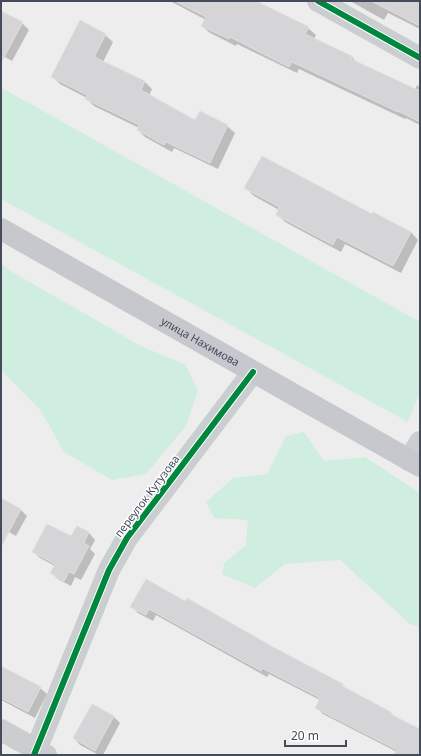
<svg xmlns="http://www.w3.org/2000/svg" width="421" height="756" viewBox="0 0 421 756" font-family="'Noto Sans',sans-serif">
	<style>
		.green { fill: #d0eedf }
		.shadow { fill: #0003 }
		.building { fill: #d5d5d7; stroke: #dfdfe0 }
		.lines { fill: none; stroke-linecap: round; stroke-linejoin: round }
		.minor { stroke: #cbced1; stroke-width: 22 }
		.major { stroke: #c6c8ce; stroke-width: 22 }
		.cycleway-casing { stroke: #fff; stroke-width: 8 }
		.cycleway { stroke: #00873e; stroke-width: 6 }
		.labels { text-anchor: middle; stroke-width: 3; stroke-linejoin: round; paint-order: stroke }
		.street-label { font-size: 11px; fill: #444c59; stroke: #fff }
	</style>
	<rect width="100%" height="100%" fill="#eeeded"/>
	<path class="green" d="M 2,88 L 420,322 L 420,392 L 408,422 L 1,199 Z
		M 1,264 L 12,272 L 143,347 L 185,364 L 198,390 L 186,426 L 146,474 L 112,480 L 64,452 L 41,411 L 1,370 Z
		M 304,432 L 324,461 L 365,457 L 420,493 L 420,628 L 410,624 L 340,560 L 285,564 L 255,588 L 222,574 L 224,563 L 246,545 L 248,520 L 214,518 L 206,502 L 233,478 L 267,474 L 286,436 Z"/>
	<path class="shadow" d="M 170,1 L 254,1 L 308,28 L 316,35 L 314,39 L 352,57 L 359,64 L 415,90 L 417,85 L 420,87 L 420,125 L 406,118 L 405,119 L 299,69 L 297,73 L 237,44 L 236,46 L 210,33 L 202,26 L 206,20 Z
		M 350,1 L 420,1 L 420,29 L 388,13 L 384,20 Z
		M 1,12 L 22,23 L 29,30 L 12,61 L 1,55 Z
		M 105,35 L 113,42 L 103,62 L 145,82 L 152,89 L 149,96 L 196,121 L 227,126 L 235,133 L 218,169 L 174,148 L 172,152 L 145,137 L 138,130 L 139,128 L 94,106 L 87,99 L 87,98 L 60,84 L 53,77 Z
		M 246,188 L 372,215 L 411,232 L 418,240 L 401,273 L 345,244 L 341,252 L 285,222 L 277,214 L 279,210 L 254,196 Z
		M 1,499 L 20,509 L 27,516 L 16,536 L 1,528 Z
		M 78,527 L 89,533 L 95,540 L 90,549 L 95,554 L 81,580 L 75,577 L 71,586 L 58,579 L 51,573 L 55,566 L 40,558 L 33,552 L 71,538 Z
		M 186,602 L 342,685 L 349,691 L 391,713 L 395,718 L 419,730 L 420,728 L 420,755 L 395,755 L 397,752 L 323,714 L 316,707 L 320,700 L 269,674 L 267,677 L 156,615 L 153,621 L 138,613 L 132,607 Z
		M 1,668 L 40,688 L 47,694 L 35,718 L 1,700 Z
		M 92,705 L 114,717 L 120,723 L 103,755 L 99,755 L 80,745 L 74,738 Z"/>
	<path class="building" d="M 175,1 L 256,1 L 309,27 L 305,34 L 352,56 L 351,59 L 420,91 L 420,122 L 398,111 L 398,112 L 292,62 L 289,67 L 230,37 L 229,39 L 201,26 L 206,17 Z
		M 371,1 L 420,1 L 420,26 Z
		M 1,11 L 23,22 L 1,63 Z
		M 80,20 L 106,34 L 94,57 L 145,81 L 141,90 L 195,120 L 200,111 L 228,125 L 210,163 L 166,142 L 164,145 L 137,130 L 139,125 L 85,99 L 87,95 L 51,77 Z
		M 262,156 L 372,214 L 373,212 L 411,232 L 393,266 L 337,237 L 333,245 L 276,215 L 279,207 L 244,188 Z
		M 1,498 L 21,509 L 1,547 Z
		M 47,524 L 71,536 L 77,526 L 89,532 L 84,543 L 89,546 L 74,574 L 69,572 L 64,581 L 50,573 L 55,564 L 32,552 Z
		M 146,579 L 185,601 L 187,598 L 273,647 L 343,684 L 342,686 L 391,712 L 390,714 L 420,729 L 420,755 L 394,755 L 397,750 L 315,708 L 320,698 L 262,668 L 261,671 L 149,609 L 146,615 L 130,607 Z
		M 1,666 L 41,687 L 28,712 L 1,698 Z
		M 92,704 L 114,716 L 95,751 L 73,738 Z"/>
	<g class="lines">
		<path class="minor" d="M 318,1 L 420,58
			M 409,460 L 420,442
			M 1,730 L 46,755
			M 34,755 L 109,570 L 127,538 L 253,372"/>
		<path class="major" id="s1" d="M 1,229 L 420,466"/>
		<g class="cycleway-casing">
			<path id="cycleway" d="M 318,1 L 420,58
				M 34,755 L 109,570 L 127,538 L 253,372"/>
		</g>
		<use href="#cycleway" class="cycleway"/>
	</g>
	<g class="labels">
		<g class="street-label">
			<text dy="4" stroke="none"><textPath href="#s1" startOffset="229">улица Нахимова</textPath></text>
			<text transform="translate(147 496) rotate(-53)" y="4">переулок Кутузова</text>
		</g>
	</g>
	<rect width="421" height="756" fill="none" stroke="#444c59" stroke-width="4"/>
	<path d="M285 740v6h61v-6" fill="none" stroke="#444c59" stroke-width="2"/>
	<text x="291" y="740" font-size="12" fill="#444c59" stroke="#ffffff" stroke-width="3" paint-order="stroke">20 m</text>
</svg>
